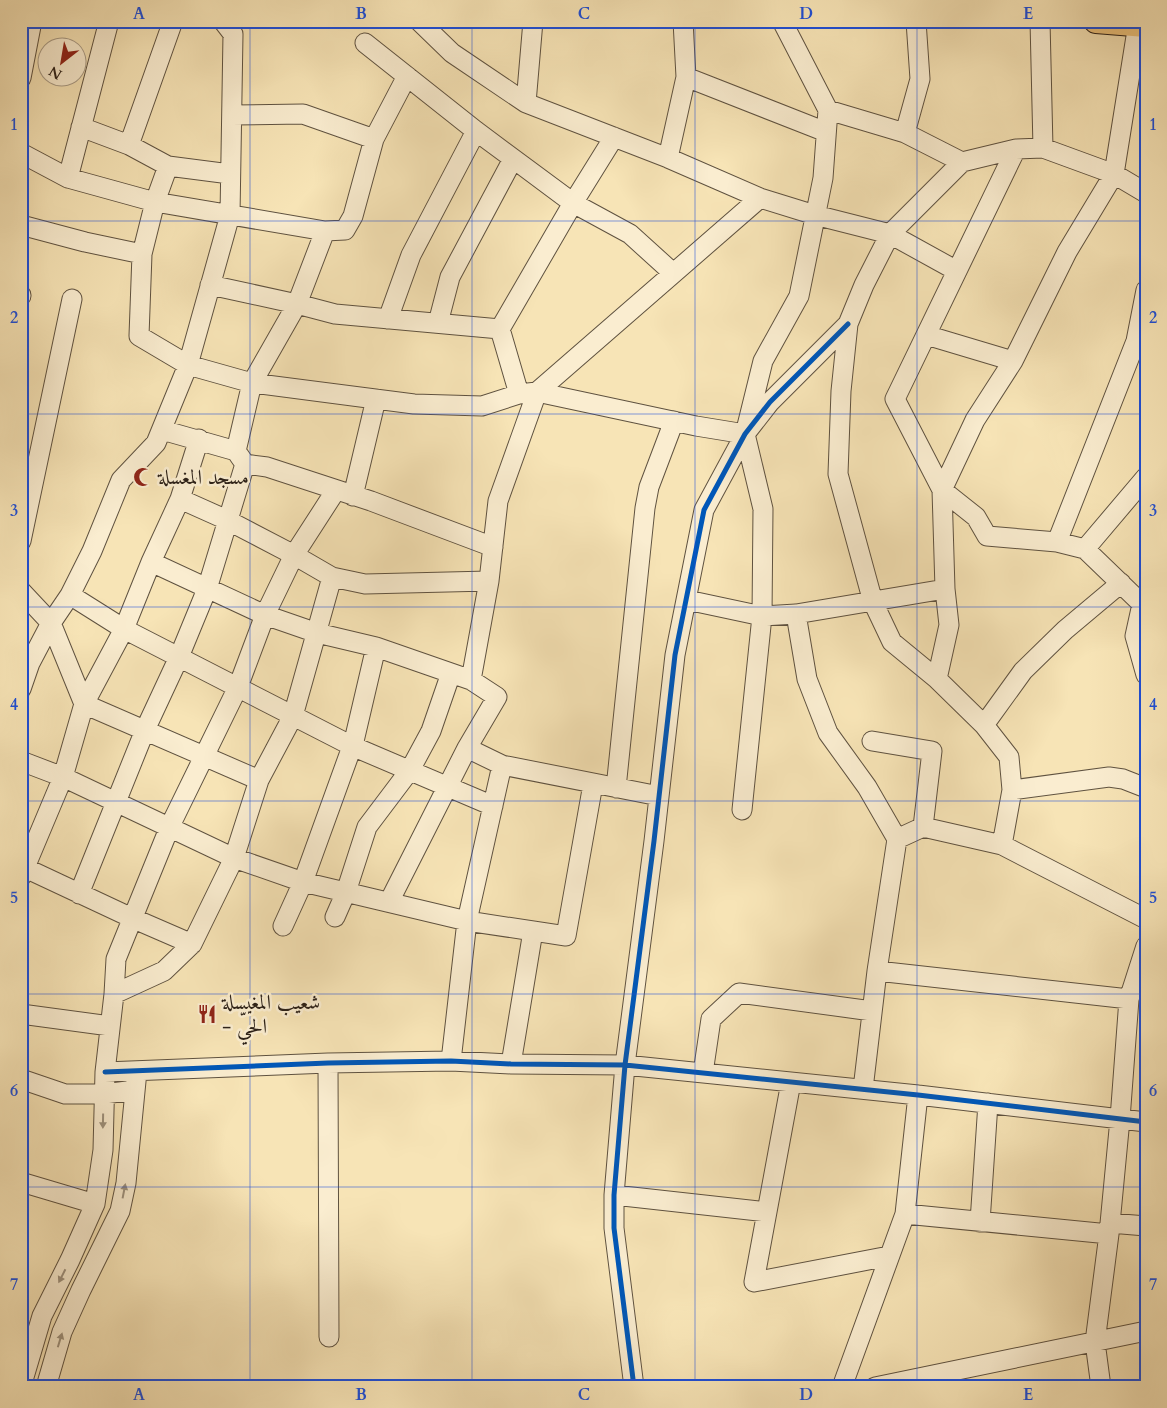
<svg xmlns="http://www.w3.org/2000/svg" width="1167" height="1408" viewBox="0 0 1167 1408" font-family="Cardo,Amiri,serif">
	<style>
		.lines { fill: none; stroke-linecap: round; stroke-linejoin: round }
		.minor-casing { stroke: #5f5240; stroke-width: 21 }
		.major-casing { stroke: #2c2118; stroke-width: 26 }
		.minor { stroke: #faedd0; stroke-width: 19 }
		.major { stroke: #ecc27b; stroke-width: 24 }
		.cycleway-casing { stroke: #faedd0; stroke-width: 8 }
		.cycleway { stroke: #0057b8; stroke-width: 5 }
		.oneway { fill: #9d917d }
		.grid { fill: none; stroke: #1d4ed8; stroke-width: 1; stroke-opacity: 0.55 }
		.labels { text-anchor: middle; stroke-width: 5; stroke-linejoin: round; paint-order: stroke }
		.poi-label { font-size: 21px; fill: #2c2118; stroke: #faedd0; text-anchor: start }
		.neatline { fill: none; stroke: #1d4ed8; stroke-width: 2 }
		.grid-label { font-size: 16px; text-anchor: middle; font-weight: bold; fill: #1d4ed8 }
	</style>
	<rect width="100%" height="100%" fill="#f7e4b6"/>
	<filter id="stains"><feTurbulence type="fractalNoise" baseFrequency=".004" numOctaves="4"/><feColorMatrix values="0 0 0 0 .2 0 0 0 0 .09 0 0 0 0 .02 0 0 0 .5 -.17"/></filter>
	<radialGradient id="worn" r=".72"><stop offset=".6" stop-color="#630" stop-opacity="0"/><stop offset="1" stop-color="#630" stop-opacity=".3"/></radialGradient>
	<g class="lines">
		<g class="minor-casing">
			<path id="minor" d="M 419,21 L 452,53 L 526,103 L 668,158 L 760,198 L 815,215 L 890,234 L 957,271
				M 1040,21 L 1043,148
				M 365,43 L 476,131 L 573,203 L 630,234 L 673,273
				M 686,77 L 826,132
				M 21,78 L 32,21
				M 526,103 L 533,21
				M 828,110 L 905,133 L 962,162
				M 232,115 L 303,114 L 374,139
				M 81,127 L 129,145 L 168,166 L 230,174
				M 905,133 L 920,79 L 916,21
				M 129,145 L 173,21
				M 1016,149 L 895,399 L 942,490 L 976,517 L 987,536 L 1057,542 L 1085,549 L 1142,604
				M 21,153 L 68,178 L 155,202 L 325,231 L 345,230 L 353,216 L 374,139 L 407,76
				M 668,158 L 686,77 L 683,21
				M 168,166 L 155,202 L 142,254 L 139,336 L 188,365 L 252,383 L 414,404 L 482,406 L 519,394 L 537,392 L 696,426 L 745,434
				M 68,178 L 109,21
				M 21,225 L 85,242 L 142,254
				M 210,285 L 297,304 L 335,314 L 500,329
				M 21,296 L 21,295
				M 388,319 L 411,255 L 476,131
				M 438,323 L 450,277 L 513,159
				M 926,335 L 1013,361
				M 519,394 L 500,329 L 573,203 L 614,137
				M 162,430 L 236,451 L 245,464 L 267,467 L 371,501 L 493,547
				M 236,451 L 252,383 L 297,304 L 325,231
				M 353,496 L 376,399
				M 180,499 L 227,520 L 294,555 L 332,577 L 365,584 L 489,581
				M 21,541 L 72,299
				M 1057,542 L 1136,341 L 1146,290
				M 1085,549 L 1146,477
				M 151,562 L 265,615 L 317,633 L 376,647 L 471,680 L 497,697 L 467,748 L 389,902
				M 21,591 L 51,623 L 84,704 L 259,780
				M 70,595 L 124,629 L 352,746 L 493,806
				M 687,600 L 762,616 L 796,614 L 945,589
				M 1146,600 L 1142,604 L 1135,636 L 1146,675
				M 796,614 L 807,679 L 828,733 L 867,787 L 897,839
				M 937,679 L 949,625 L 945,589 L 942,490 L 975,420 L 1013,361 L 1067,252 L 1114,174 L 1138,24
				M 471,680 L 489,581 L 498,501 L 537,392 L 760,198
				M 21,689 L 30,663 L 51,623 L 70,595 L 92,551 L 121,480 L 156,443 L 188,365 L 230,215 L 233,34 L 223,21
				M 984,725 L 1023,671 L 1065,630 L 1121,583
				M 872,741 L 932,751 L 923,827
				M 467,748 L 502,765 L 659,796
				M 21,761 L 63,777 L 234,858 L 303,882 L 467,921 L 566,936 L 593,784
				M 616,788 L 645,508 L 649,487 L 674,421
				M 1012,790 L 1109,777 L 1123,779 L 1146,788
				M 742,810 L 762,616 L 763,509 L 745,434 L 763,361 L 799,296 L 823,178 L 828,110 L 782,21
				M 1002,845 L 1012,790 L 1009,757 L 984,725 L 937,679 L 892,642 L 873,602 L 838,474 L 841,391 L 848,324 L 864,285 L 890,234 L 962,162 L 1016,149 L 1043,148 L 1114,174 L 1146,193
				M 21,866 L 132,918 L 192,944
				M 21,877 L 63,777 L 84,704 L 124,629 L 151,562 L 180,499 L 199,439
				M 79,894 L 145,730 L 179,657 L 207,589 L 245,464
				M 335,917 L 346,892 L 367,827 L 410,770 L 431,731 L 451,673
				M 283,926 L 303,882 L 354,741 L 376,647
				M 877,971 L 1129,999
				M 114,994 L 164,971 L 192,944 L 234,858 L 259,780 L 293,716 L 332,577
				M 21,1014 L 110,1026
				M 451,1061 L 467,921 L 502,765
				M 328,1063 L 329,1337
				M 511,1064 L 533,931
				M 105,1072 L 328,1063 L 451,1061 L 511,1064 L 625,1065 L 918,1095 L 1146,1122
				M 703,1073 L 711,1019 L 739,993 L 872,1011
				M 21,1079 L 65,1094 L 104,1094 L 135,1090
				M 791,1082 L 754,1282 L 889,1256
				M 863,1089 L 877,971 L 897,839 L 923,827 L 1002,845 L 1146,919
				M 21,1182 L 95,1204
				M 614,1195 L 767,1212
				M 905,1214 L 1109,1234
				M 980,1222 L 988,1103
				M 1110,1223 L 1146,1226
				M 21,1387 L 42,1316 L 70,1260 L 95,1204 L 103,1150 L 105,1072 L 114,994 L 116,959 L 170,826 L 238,687 L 265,615 L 294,555 L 336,490
				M 46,1387 L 62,1332 L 81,1290 L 120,1211 L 126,1183 L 137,1071
				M 634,1387 L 614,1228 L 614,1195 L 625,1065 L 654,841 L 675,655 L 704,510 L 745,434 L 770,402 L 848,324
				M 842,1387 L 905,1214 L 918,1095
				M 875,1387 L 1146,1331
				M 1101,1387 L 1095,1342 L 1109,1234 L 1120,1119 L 1129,999 L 1146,946"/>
		</g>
		<g class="major-casing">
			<path id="major" d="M 1096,21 L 1146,25"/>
		</g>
		<use href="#minor" class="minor"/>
		<use href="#major" class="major"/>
		<g class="cycleway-casing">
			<path id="cycleway" d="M 105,1072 L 328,1063 L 451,1061 L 511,1064 L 625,1065 L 918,1095 L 1146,1122
				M 634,1387 L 614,1228 L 614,1195 L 625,1065 L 654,841 L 675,655 L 704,510 L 745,434 L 770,402 L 848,324"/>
		</g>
		<use href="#cycleway" class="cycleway"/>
	</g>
	<defs><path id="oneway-solid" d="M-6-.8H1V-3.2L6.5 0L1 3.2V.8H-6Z" transform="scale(1.25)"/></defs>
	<g class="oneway">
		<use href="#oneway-solid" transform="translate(103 1121) rotate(91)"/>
		<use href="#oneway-solid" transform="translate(124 1191) rotate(-79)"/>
		<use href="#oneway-solid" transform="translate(62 1276) rotate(117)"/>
		<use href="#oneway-solid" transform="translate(60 1340) rotate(-73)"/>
	</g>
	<path class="grid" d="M 250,21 L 250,1387M 472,21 L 472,1387M 695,21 L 695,1387M 917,21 L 917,1387M 21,221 L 1146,221M 21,414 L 1146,414M 21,607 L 1146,607M 21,801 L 1146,801M 21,994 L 1146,994M 21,1187 L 1146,1187"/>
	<defs>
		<g id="mosque-bare" transform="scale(1.5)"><path d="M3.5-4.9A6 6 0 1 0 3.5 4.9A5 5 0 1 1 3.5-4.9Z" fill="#8f2418" stroke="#faedd0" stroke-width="2.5" paint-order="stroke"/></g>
		<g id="restaurant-bare" transform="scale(1.5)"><path d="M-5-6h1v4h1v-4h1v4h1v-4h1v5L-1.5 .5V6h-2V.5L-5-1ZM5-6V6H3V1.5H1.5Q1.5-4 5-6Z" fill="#8f2418" stroke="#faedd0" stroke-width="2.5" paint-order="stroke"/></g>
	</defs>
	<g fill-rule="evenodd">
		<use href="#mosque-bare" x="143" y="477"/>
		<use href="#restaurant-bare" x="207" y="1014"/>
	</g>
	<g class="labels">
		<g class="poi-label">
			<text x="158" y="484">مسجد المغسلة</text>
			<text x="222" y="1009">شعيب المغيسلة<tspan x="222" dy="24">- الحيّ</tspan></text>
		</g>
	</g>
	<rect width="1167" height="1408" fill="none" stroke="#f7e4b6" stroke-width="55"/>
	<g transform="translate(62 62) rotate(211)"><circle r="24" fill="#faedd0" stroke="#a89b86"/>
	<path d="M0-4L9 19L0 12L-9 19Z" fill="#8f2418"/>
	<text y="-8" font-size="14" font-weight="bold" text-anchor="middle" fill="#2c2118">N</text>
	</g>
	<rect x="28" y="28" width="1112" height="1352" class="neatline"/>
	<g class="grid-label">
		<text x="139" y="19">A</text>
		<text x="361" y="19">B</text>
		<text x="584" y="19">C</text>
		<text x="806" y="19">D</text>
		<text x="1028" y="19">E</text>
		<text x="14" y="130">1</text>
		<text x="1153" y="130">1</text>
		<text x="14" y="323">2</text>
		<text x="1153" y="323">2</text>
		<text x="14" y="516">3</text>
		<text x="1153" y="516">3</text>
		<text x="14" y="710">4</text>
		<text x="1153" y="710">4</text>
		<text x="14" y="903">5</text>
		<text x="1153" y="903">5</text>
		<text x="14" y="1096">6</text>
		<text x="1153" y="1096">6</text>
		<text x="14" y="1290">7</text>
		<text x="1153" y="1290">7</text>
		<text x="139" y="1400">A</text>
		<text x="361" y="1400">B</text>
		<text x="584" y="1400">C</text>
		<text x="806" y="1400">D</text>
		<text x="1028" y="1400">E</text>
	</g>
	<rect width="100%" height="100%" filter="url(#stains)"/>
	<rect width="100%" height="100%" fill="url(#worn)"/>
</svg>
